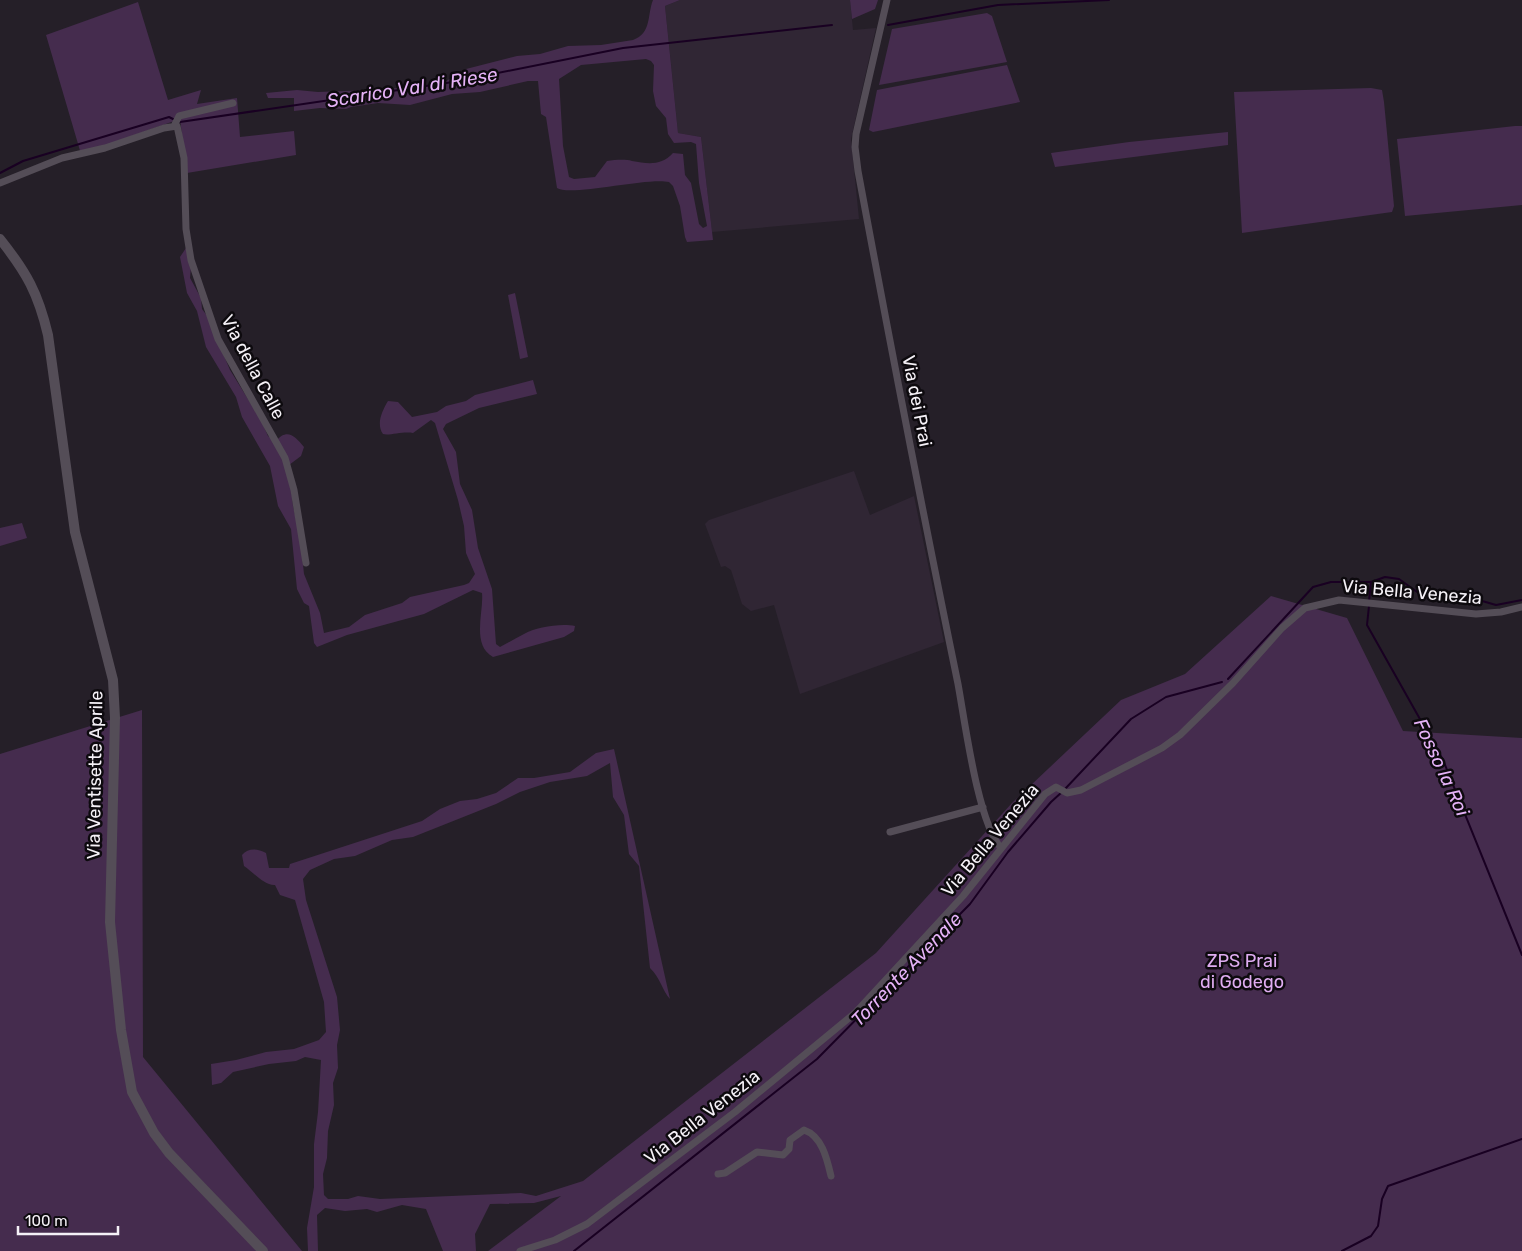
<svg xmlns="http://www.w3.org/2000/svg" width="1522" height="1251" viewBox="0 0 1522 1251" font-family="Rubik,sans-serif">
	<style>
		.built { fill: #302634 }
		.green { fill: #452c4e; fill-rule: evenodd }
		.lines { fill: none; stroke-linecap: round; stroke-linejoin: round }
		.stream { stroke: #190022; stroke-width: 2 }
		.minor { stroke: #544d57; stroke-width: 7 }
		.secondary { stroke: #544d57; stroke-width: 10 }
		.labels { text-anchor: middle; stroke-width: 5; stroke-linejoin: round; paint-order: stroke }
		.street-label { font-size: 18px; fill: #f5f1f7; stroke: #0d0a0e }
		.park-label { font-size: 18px; fill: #dfacf1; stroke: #0d0a0e }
		.water-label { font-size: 19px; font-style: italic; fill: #e5b2f7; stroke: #0d0a0e }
	</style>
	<rect width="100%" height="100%" fill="#251f28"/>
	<path class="built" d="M 680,0 L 850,0 L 853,30 L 876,28 L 851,139 L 859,219 L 712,232 L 701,137 L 678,133 L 665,6 Z
		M 854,471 L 870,515 L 914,496 L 944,642 L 800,694 L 774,605 L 751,611 L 742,604 L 731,570 L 725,566 L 721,567 L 705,524 L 709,520 Z"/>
	<path class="green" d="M 653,0 L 680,0 L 665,6 L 678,133 L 701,137 L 713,240 L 687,242 L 685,237 L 680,206 L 673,186 L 669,182 C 647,177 570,197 557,188 L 546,117 L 541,114 L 538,81 L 528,81 L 480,92 L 452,94 L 410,105 L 378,103 L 351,107 L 346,109 L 320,108 L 294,111 L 294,98 L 268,98 L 266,93 L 297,90 L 318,92 L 371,90 L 427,86 L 443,83 L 466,69 L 517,56 L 540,54 L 568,46 L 601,45 L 633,40 C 652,33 647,15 653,0 ZM 646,59 L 651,61 L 654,65 L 653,91 L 656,106 L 666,118 L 668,134 L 674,143 L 691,142 L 696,144 L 699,183 L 707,226 L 703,228 L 699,224 L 691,183 L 685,175 L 683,154 L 673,153 C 661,166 648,164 632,161 C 625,159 615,160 607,161 L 595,177 L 574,179 L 569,177 L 563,146 L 559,79 L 581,65 Z
		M 850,0 L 878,0 L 875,9 L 852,19 Z
		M 138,2 L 168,100 L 201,90 L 197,104 L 237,98 L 240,137 L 294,131 L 296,155 L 187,173 L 188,182 L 180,119 L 81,154 L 46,35 Z
		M 987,13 L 992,16 L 1007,62 L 879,85 L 892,29 Z
		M 1007,65 L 1020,102 L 873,132 L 869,130 L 877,90 Z
		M 1371,88 L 1382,90 L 1384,102 L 1394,206 L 1392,212 L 1242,233 L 1234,92 Z
		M 1515,126 L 1522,126 L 1522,205 L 1405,216 L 1397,139 Z
		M 1228,132 L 1228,145 L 1055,167 L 1051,153 L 1129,142 Z
		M 186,248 L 192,255 L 190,278 L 201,298 L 202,309 L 208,317 L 230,370 L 261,420 L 268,436 L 276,441 C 287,428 295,436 304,447 L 301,456 L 289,465 L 293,506 L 300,536 L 304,574 L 320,613 L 324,633 L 349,627 L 365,615 L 402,603 L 410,597 L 464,585 L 469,583 L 475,574 L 466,553 L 464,526 L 458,500 L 435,423 L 431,420 L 413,433 C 403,431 389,436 383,434 C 376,424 382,411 388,401 L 398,402 L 412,417 L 437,412 L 446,406 L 466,401 L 475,395 L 533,380 L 537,394 L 479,408 L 446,424 L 443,429 L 456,452 L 460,484 L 472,510 L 478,548 L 492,589 L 496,644 L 500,647 C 508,643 516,638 524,634 C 536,627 561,623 575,626 L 574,631 L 564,637 L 493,657 C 471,645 484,612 482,593 L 473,590 L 424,614 L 347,635 L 317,647 L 314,643 L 309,606 L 304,603 L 297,589 L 291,529 L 278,506 L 270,466 L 242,417 L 236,397 L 206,347 L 197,311 L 187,293 L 180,257 Z
		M 515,293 L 528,357 L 520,359 L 508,295 Z
		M 22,523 L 27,538 L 0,546 L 0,528 Z
		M 1271,596 L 1347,618 L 1403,731 L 1522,738 L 1522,1251 L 488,1251 L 561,1196 L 534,1203 L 490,1204 L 475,1234 L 476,1251 L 443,1251 L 426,1209 L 402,1205 L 377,1212 L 367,1209 L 345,1211 L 325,1208 L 317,1215 L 318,1251 L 308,1251 L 307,1228 L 314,1187 L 314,1144 L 318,1112 L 321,1060 L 305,1057 L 296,1061 L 269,1064 L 233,1072 L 221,1083 L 212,1085 L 211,1064 L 236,1060 L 266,1052 L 294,1049 L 319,1040 L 326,1032 L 324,1002 L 295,900 L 280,895 L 275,885 C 265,886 253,872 244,866 L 242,855 C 248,848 257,848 266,853 L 269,868 L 289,868 L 290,864 L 422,821 L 440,809 L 460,801 L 477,799 L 496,793 L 518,778 L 534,778 L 570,772 L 596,753 L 614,749 L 670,999 C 663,992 660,977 650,968 L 639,866 L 629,854 L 624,815 L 613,797 L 610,763 L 587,776 L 550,782 L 520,792 L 496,804 L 413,837 L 392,840 L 355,856 L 334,859 L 310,870 L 303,879 L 306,900 L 337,997 L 340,1030 L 337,1045 L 338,1068 L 333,1083 L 334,1105 L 328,1131 L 327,1158 L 323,1174 L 324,1195 L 328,1199 L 348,1199 L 358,1196 L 380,1199 L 521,1193 L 536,1196 L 583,1181 L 876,953 L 1012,803 L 1121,700 L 1185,674 Z
		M 142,710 L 143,1057 L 302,1251 L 0,1251 L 0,754 Z"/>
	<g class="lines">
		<path class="stream" d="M 888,25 L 998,5 L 1109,0
			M 180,122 L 453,82 L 623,48 L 832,25
			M 0,173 L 23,161 L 169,117 L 175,120
			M 1369,601 L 1371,582
			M 1369,606 L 1367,625 L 1443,760 L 1522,955
			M 1228,679 L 1313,587 L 1331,582 L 1371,582 L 1385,577 L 1399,579 L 1420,594 L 1458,594 L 1496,605 L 1522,600
			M 1065,789 L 1131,719 L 1166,697 L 1222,682
			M 574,1251 L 817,1059 L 970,904 L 1008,852 L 1051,802 L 1062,792
			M 1342,1251 L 1371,1236 L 1378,1226 L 1382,1199 L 1388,1186 L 1522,1139"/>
		<path class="minor" d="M 887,0 L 856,134 L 855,147 L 858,171 C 890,343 923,514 958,684 C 965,722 978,823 1001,848
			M 174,126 L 179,116 L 233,103
			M 0,183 L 62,158 L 105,148 L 164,128 L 177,126 L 184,158 L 186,229 L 191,260 L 218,339 L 285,458 L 294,490 L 306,563
			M 890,832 L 983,807
			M 718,1174 L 725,1173 L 757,1152 L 783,1155 L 789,1149 L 790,1140 L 804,1130 C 822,1136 827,1159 831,1176
			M 520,1251 L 555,1240 L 587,1224 L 735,1112 L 855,1013 L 963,896 L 1045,794 L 1056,787 L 1067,793 L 1081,790 L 1162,748 L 1180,735 L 1233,683 L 1282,628 L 1305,608 L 1339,600 L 1476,614 L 1501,612 L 1522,607"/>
		<path class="secondary" d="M 0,239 C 27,273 38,293 48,335 L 75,532 L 113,680 L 115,718 L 110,922 L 121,1030 L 132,1092 L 154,1133 L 169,1153 L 263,1251"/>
	</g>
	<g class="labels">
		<g class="street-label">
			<text transform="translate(253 367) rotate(62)" y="6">Via della Calle</text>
			<text transform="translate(917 401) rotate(79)" y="6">Via dei Prai</text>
			<text transform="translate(1412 592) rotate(5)" y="6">Via Bella Venezia</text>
			<text transform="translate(95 775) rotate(-89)" y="6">Via Ventisette Aprile</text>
			<text transform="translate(990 840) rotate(-50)" y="6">Via Bella Venezia</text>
			<text transform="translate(702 1117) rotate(-38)" y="6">Via Bella Venezia</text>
		</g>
		<g class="park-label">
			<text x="1242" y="967">ZPS Prai<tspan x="1242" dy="21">di Godego</tspan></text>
		</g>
		<g class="water-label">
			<text transform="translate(412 87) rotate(-9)" y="7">Scarico Val di Riese</text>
			<text transform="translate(1442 767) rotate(65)" y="7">Fosso la Roi</text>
			<text transform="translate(906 969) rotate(-46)" y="7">Torrente Avenale</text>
		</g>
	</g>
	<path d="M18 1226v8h100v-8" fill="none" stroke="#f5f1f7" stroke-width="2.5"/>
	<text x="25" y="1226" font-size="15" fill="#f5f1f7" stroke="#0d0a0e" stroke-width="4" paint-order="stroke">100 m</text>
</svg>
